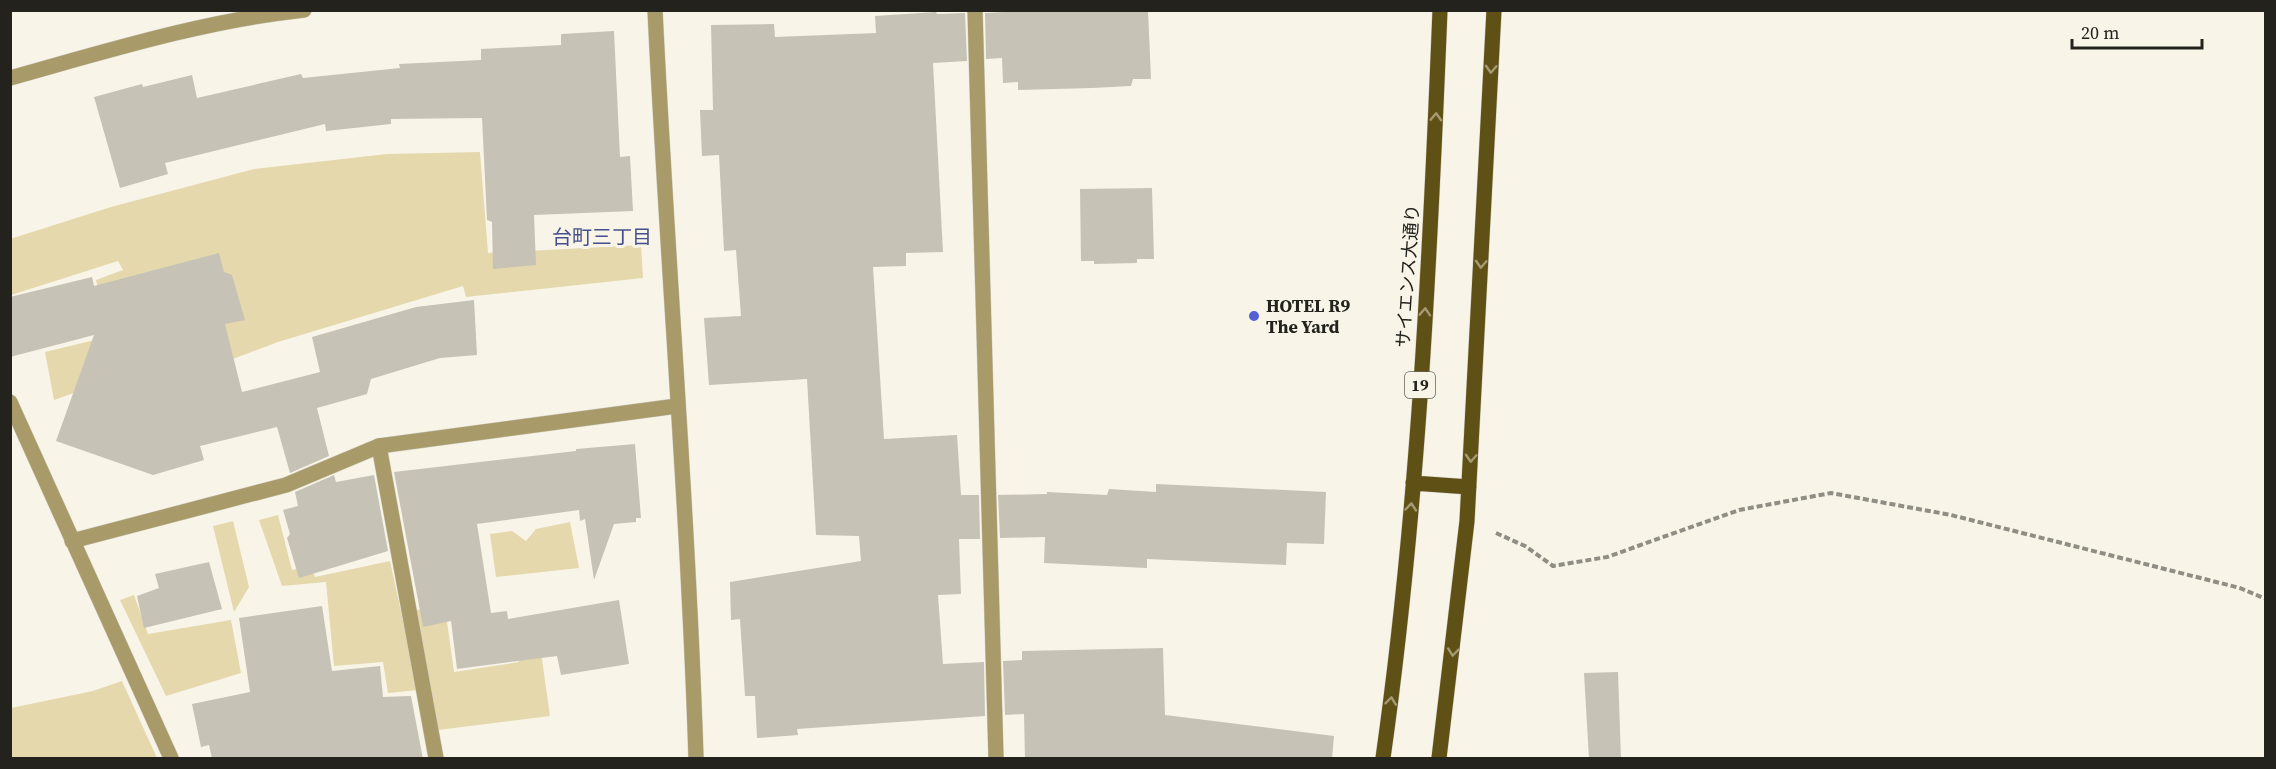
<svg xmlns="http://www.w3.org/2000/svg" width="2276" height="769" viewBox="0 0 2276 769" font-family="'Source Serif 4','Noto Sans JP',serif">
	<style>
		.green { fill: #e5d8ac }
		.building { fill: #c6c2b6 }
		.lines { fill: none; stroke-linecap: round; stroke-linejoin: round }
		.service-casing { stroke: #d2cfc3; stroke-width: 16 }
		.minor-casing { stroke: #d2cfc3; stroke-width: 16 }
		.tertiary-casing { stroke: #d2cfc3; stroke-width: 16 }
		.primary-casing { stroke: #d2cfc3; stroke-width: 16 }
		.path { stroke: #8f8d84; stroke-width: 4; stroke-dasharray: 6 3; stroke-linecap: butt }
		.service { stroke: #a89a69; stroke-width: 15 }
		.minor { stroke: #a89a69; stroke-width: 15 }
		.tertiary { stroke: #a89a69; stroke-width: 15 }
		.primary { stroke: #5f5016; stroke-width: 15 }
		.oneway { stroke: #a49a74 }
		.poi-dot { fill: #525fd5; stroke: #f8f5e8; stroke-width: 2 }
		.labels { text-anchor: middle; stroke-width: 6; stroke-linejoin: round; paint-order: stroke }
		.shield { fill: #f8f5e8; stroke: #63615a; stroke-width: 1.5 }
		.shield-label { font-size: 16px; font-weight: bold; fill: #23221d }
		.street-label { font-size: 18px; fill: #23221d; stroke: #f8f5e8 }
		.poi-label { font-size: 18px; font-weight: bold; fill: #23221d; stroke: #f8f5e8; text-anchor: start }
		.neighbourhood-label { font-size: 20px; fill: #444f8c; stroke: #f8f5e8 }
	</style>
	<rect width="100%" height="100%" fill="#f8f5e8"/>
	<path class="green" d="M 480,152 L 488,253 L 641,245 L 643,278 L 466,297 L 463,286 L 278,342 L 145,392 L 130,373 L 54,400 L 45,352 L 103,338 L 101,302 L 96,280 L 123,270 L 118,261 L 11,295 L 10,239 L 111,207 L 254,169 L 387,154 Z
		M 278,515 L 292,570 L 311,566 L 315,577 L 390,561 L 418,690 L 388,693 L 383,662 L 334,666 L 326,582 L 282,586 L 259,520 Z
		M 233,521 L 249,587 L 234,612 L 213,526 Z
		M 570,522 L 579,568 L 496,577 L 490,534 L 512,531 L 526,541 L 536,529 Z
		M 134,595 L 148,634 L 231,620 L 241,673 L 166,696 L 120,600 Z
		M 445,607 L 454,672 L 519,662 L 517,634 L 538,631 L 550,716 L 438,730 L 416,610 Z
		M 122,681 L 157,758 L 11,758 L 11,708 L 93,691 Z"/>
	<path class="building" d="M 1039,10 L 1148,10 L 1151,79 L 1133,79 L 1131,86 L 1092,88 L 1018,90 L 1018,82 L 1003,83 L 1002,58 L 986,59 L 985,13 Z
		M 936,12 L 937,14 L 965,13 L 967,61 L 933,63 L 943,252 L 906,253 L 906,266 L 873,267 L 884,439 L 957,435 L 961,495 L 979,495 L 980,539 L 959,539 L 961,594 L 938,595 L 943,664 L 984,662 L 985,716 L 797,729 L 798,735 L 757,738 L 755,696 L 745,696 L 740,619 L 731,620 L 730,582 L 861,561 L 859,536 L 816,535 L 807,379 L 709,385 L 704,318 L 741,316 L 736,250 L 724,251 L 719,155 L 702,156 L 700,110 L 713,110 L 711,25 L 774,24 L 775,37 L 876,33 L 875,16 Z
		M 614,31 L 620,157 L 630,156 L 633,211 L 534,215 L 536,265 L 493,269 L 492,222 L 487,220 L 482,118 L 391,119 L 391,124 L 326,131 L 325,124 L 165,163 L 168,174 L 120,188 L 94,97 L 142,84 L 143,87 L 192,75 L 197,98 L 301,74 L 303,78 L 400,68 L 399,64 L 481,60 L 481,49 L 561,45 L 561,34 Z
		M 1152,188 L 1154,259 L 1137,259 L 1137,263 L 1094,264 L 1094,261 L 1081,261 L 1080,189 Z
		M 219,253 L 224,272 L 232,275 L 245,320 L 225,324 L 242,392 L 320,372 L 312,337 L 416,307 L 474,300 L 477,355 L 440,358 L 371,379 L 367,394 L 317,408 L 329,456 L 290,473 L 277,427 L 200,446 L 204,460 L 153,475 L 56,441 L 94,335 L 10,357 L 10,297 L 92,277 L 94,286 Z
		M 635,444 L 641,518 L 636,518 L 636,522 L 614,524 L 594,580 L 585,519 L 580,521 L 579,510 L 477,524 L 491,613 L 507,611 L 508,619 L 619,600 L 629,664 L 561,675 L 557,656 L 457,669 L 451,621 L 423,627 L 394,472 L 576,451 L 576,449 Z
		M 334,475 L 336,482 L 374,475 L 388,551 L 299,578 L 287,538 L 290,534 L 283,510 L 298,506 L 295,492 Z
		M 1156,484 L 1326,492 L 1324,544 L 1287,543 L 1286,565 L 1147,559 L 1147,568 L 1044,563 L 1045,537 L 1000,538 L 998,495 L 1047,494 L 1047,492 L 1107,495 L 1109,489 L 1156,492 Z
		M 209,562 L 222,609 L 144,628 L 137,596 L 159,588 L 155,574 Z
		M 322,606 L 332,671 L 380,666 L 383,697 L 411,696 L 423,759 L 212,759 L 209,745 L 201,747 L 192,704 L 250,692 L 239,618 Z
		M 1163,648 L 1165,715 L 1334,736 L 1332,759 L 1025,759 L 1024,714 L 1005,715 L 1003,661 L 1022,660 L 1022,651 Z
		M 1618,672 L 1621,759 L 1589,759 L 1584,673 Z"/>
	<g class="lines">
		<g class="service-casing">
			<path id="service" d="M 379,446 L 436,758"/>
		</g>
		<g class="minor-casing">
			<path id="minor" d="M 975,10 L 996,758
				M 10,402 L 171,758
				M 72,541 L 286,485 L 379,446 L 677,406"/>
		</g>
		<g class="tertiary-casing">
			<path id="tertiary" d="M 655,10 C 667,260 688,509 696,758
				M 10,78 C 107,51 203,21 304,10"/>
		</g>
		<g class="primary-casing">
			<path id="primary" d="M 1413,483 L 1469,487
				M 1383,758 C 1418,511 1430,260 1440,10
				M 1439,758 L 1467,521 L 1494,10"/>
		</g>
		<path class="path" d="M 1496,533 L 1525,546 L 1553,566 L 1607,557 L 1739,510 L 1831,493 L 1951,515 L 2240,588 L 2266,599"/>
		<use href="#service" class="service"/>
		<use href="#minor" class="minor"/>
		<use href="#tertiary" class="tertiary"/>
		<use href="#primary" class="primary"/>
	</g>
	<defs><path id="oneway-chevron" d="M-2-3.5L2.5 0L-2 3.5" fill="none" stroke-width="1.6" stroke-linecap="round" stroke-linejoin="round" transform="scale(1.5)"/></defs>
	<g class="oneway">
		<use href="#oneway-chevron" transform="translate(1491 69) rotate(93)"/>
		<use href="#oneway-chevron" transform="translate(1436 117) rotate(-88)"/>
		<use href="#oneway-chevron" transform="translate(1481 264) rotate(93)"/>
		<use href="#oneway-chevron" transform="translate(1425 312) rotate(-86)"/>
		<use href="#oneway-chevron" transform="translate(1471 458) rotate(93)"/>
		<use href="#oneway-chevron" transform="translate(1411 507) rotate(-85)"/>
		<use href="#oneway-chevron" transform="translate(1453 652) rotate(96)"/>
		<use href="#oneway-chevron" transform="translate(1391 701) rotate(-83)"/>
	</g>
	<circle class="poi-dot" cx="1254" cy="316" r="6"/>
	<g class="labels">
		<rect class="shield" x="1405" y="372" width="30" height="26" rx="4.5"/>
		<g class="shield-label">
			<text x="1420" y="391">19</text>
		</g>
		<g class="street-label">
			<text transform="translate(1408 276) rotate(-86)" y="6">サイエンス大通り</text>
		</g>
		<g class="poi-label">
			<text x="1266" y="312">HOTEL R9<tspan x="1266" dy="21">The Yard</tspan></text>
		</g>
		<g class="neighbourhood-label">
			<text x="602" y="244">台町三丁目</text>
		</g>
	</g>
	<rect width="2276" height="769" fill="none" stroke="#23221d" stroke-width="24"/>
	<path d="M2072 39v9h130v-9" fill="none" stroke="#23221d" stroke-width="3"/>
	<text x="2081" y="39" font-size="18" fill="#23221d" stroke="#f8f5e8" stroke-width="4.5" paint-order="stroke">20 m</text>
</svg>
